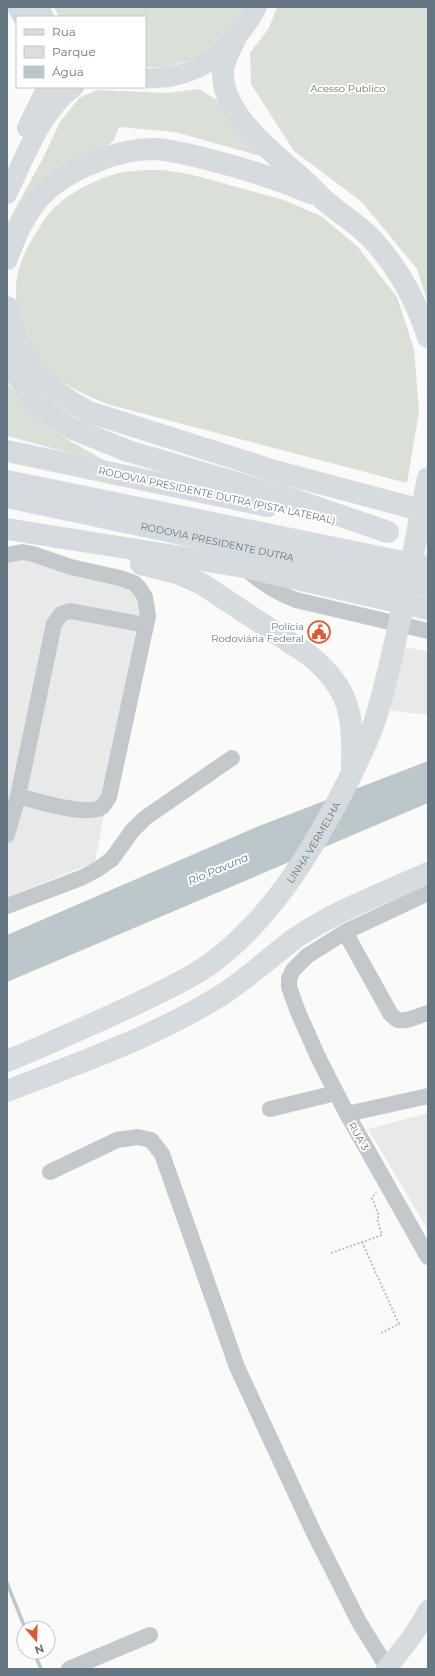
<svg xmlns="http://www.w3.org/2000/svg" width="435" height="1676" viewBox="0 0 435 1676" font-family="Montserrat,sans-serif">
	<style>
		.built { fill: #e8e9e9 }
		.green { fill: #dadfd7 }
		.water { fill: #bbc7cb }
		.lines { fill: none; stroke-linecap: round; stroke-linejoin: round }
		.stream { stroke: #bbc7cb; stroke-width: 3.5 }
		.path { stroke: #bbbfc2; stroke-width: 2; stroke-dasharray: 2 2; stroke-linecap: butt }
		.minor { stroke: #c3c8cc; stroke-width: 16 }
		.major { stroke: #d6dbdf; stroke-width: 20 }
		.highway { stroke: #d6dbdf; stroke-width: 22 }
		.labels { text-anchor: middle; stroke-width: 4; stroke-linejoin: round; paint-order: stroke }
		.park-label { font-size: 10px; fill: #687a64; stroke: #fff }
		.street-label { font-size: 10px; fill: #657683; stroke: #fff }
		.poi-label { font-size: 10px; fill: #657683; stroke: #fff; text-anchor: end }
		.water-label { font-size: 11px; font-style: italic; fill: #60757c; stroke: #fff }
	</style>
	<rect width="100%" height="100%" fill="#fafaf8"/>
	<path class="built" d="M 7,557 L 149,586 L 95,862 L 7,897 Z
		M 403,647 L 428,651 L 428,715 L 385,710 Z
		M 428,1113 L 428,1230 L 368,1129 Z"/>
	<path class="green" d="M 54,7 L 247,7 L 225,38 L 197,58 L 164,68 L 145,67 L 145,17 L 59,17 Z
		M 277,7 L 428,7 L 428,304 L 417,269 L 362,202 L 294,151 L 251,84 L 250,53 L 269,28 Z
		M 199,89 L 222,103 L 260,156 L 175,132 L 119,127 L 114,140 L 7,240 L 7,224 L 43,158 L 60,122 L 79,98 L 97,90 L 167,93 Z
		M 145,170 L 162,170 L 189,174 L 284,200 L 321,216 L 357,246 L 397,297 L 414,349 L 419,412 L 407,483 L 110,405 C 81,393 60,385 38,360 C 28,348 23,331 19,316 C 12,286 17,264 33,238 C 38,230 42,222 48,215 C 63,195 100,176 124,172 C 131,171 138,171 145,170 Z
		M 7,379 L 9,385 L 37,418 L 70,441 L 111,464 L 7,436 Z"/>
	<path class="water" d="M 428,761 L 428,803 L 7,982 L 7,935 L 259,826 Z"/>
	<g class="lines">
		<path class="stream" d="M 7,1583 L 25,1628
			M 34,1652 L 41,1669"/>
		<path class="path" d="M 362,1242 L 399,1324 L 379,1334
			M 331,1253 L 382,1235 L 377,1219 L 379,1216 L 372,1198 L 376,1192"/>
		<path class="minor" d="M 7,555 L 22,552 L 33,554 L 71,567 L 120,578 L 134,583 L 139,588 L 145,597 L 148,616 L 109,797 C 107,800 105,804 102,807 C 86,817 37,801 18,796
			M 245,568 C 262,583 275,592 296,600 L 428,631
			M 7,835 L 18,796 L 54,624 L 61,614 L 70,611 L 146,625
			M 428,893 L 345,932 L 307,956 L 293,970 L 289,979 L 289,987 L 298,1012 L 318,1057 L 347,1114 L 428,1257
			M 7,906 L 81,878 L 98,869 L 112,859 L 132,831 L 145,818 L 232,758
			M 345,932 L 390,1013 C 392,1015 395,1019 398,1020 C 406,1022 420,1015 428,1013
			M 270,1109 L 336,1093
			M 347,1114 L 428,1096
			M 50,1172 L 117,1140 L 138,1137 L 151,1140 L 162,1154 L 237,1367 L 313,1531 L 359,1622 L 387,1667
			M 69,1669 L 150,1635"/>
		<path class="major" d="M 17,7 L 23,17
			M 39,7 L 44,17
			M 145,78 C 196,81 234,50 257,7
			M 27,128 L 47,87
			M 7,194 C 25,158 40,112 74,87
			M 386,1669 C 402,1650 417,1632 428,1610"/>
		<g class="highway">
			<path d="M 234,42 C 229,51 224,60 223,70 C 220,112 271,151 298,175 C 307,182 314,191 322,198 C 338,213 357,223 371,238 C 398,267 416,300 428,337"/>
			<path d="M 7,259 C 25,208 44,182 95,162 C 113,154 133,149 154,149 C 172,150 190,155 207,159 C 243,168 277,179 311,193"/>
			<path d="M 7,307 C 20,359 41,387 89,412 L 278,472 L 428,512"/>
			<path d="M 7,352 L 11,366 L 34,401 L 51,415 L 71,428 L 128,451 L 295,500 L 388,532"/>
			<path d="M 7,451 L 268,506"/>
			<path d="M 7,481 L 428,567"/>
			<path id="s1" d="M 7,497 L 428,586"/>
			<path d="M 7,529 L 244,567 L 428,609"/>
			<path d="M 141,564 L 177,573 L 202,584 L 309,655 C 351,689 353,715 352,767"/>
			<path id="s2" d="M 7,1061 C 51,1043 95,1023 138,1003 C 162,991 188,980 210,964 C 270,920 309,856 343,791 C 355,767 368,743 376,717 C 388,678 396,639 404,600 C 412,559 420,519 428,478"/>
			<path d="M 7,1091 C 79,1063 154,1037 220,996 C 247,979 271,956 297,937 C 337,910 384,893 428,873"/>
		</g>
	</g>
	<defs>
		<g id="civic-ring" transform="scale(1.15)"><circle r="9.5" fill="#fff" stroke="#e4572e" stroke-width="1.5"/><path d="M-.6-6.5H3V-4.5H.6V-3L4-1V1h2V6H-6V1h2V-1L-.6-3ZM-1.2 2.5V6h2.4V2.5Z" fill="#e4572e"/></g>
	</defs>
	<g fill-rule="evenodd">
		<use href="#civic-ring" x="319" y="632"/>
	</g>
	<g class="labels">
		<g class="park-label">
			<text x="348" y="92">Acesso Publico</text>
		</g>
		<g class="street-label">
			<text transform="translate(217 495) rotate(12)" y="4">RODOVIA PRESIDENTE DUTRA (PISTA LATERAL)</text>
			<text dy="4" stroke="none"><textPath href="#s1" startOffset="215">RODOVIA PRESIDENTE DUTRA</textPath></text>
			<text dy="4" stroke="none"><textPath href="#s2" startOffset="386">LINHA VERMELHA</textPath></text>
			<text transform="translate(359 1136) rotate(60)" y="4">RUA 3</text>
		</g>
		<g class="poi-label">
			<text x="304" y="630">Polícia<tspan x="304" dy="12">Rodoviária Federal</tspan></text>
		</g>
		<g class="water-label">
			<text transform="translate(218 869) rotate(-23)" y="4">Rio Pavuna</text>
		</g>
	</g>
	<rect width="435" height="1676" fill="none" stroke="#657683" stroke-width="16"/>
	<rect x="16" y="16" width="130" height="72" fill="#ffffff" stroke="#c1c8cd"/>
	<rect x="24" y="29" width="20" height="6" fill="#d6dbdf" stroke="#c1c8cd"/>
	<text x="52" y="36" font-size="12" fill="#657683">Rua</text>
	<rect x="24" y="46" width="20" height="12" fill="#dadfd7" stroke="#c1c8cd"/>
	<text x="52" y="56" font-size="12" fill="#657683">Parque</text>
	<rect x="24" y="66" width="20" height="12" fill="#bbc7cb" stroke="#c1c8cd"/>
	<text x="52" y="76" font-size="12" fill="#657683">Água</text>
	<g transform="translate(36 1640) rotate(161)"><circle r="19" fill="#ffffff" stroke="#c1c8cd"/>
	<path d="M0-3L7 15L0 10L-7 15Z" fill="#e4572e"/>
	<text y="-6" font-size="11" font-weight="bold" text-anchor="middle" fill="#657683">N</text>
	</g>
</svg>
